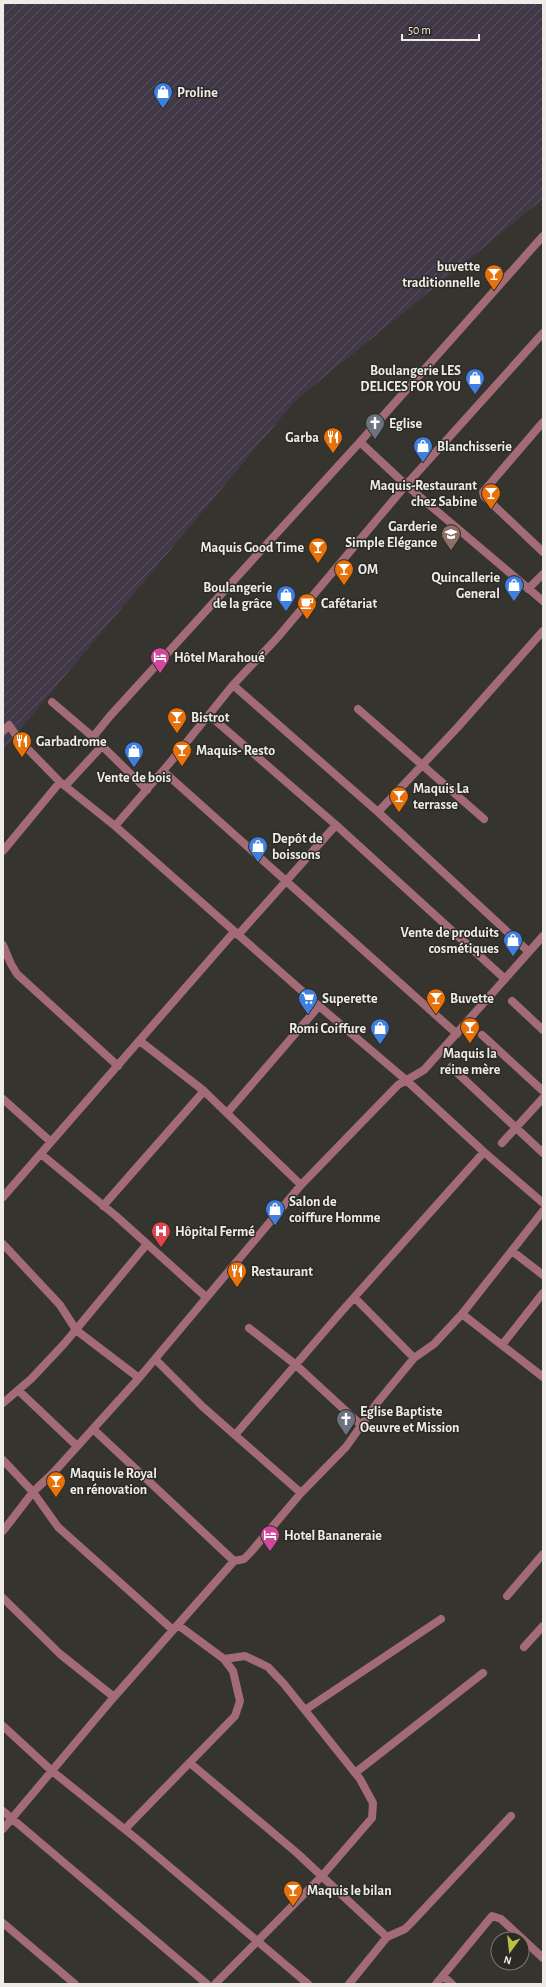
<svg xmlns="http://www.w3.org/2000/svg" width="546" height="1987" font-family="'Alegreya Sans',sans-serif">
	<defs>
		<pattern id="industrial-furrows" width="10" height="10" patternUnits="userSpaceOnUse"><rect width="10" height="10" fill="#413848"/><path d="M-1 1l2-2M0 10L10 0M9 11l2-2" fill="none" stroke="#5d5562"/></pattern>
	</defs>
	<rect width="100%" height="100%" fill="#36342e"/>
	<path fill="url(#industrial-furrows)" d="M3 3H543V199L295 401 3 750Z"/>
	<g fill="none" stroke-linecap="round" stroke-linejoin="round">
		<path stroke="#a36b76" stroke-width="8" d="M543 422 483 492 484 496 543 552
			M360 442 406 485 543 601
			M528 589 543 574
			M233 685 378 812 528 951
			M52 702 93 737 147 790
			M358 709 484 819
			M209 715 336 825 505 979
			M3 731 9 725 20 741 60 782 115 826 319 1006 406 1080 484 1152 543 1203
			M93 737 110 716 360 442 543 236
			M163 771 457 1034
			M65 786 102 746
			M378 812 457 728 543 631
			M115 826 168 765 233 685 278 637 406 485 543 333
			M3 851 60 782
			M238 935 336 825
			M3 945 11 964 17 974 118 1066
			M512 1001 543 1030
			M482 1035 543 1091
			M140 1041 204 1091 301 1185
			M451 1067 543 1153
			M3 1099 51 1142
			M227 1113 319 1006
			M502 1143 543 1098
			M41 1154 116 1216 206 1297
			M3 1197 234 932
			M103 1206 204 1091
			M3 1244 60 1305 76 1330 139 1378
			M512 1251 543 1275
			M355 1298 414 1358 434 1344 462 1314 543 1211
			M462 1314 543 1377
			M249 1328 296 1365 361 1425
			M502 1345 543 1293
			M155 1359 203 1407 301 1493
			M18 1390 77 1446
			M3 1403 31 1379 64 1344 147 1244
			M93 1429 234 1561
			M235 1435 342 1311 484 1152
			M3 1460 33 1492 58 1527 173 1630
			M3 1531 33 1492 54 1472 139 1378 301 1185 398 1085 424 1070 543 936
			M507 1596 543 1554
			M3 1598 60 1654 114 1697
			M524 1647 543 1626
			M305 1710 441 1619
			M3 1726 52 1771 138 1840 308 1984
			M190 1763 297 1853 387 1937
			M355 1773 483 1673
			M3 1811 207 1984
			M3 1829 114 1697 234 1561 244 1559 250 1553 301 1493 346 1447 377 1403 414 1358
			M125 1829 235 1716 240 1701 233 1671 224 1659 178 1625
			M3 1923 75 1984
			M443 1976 452 1984
			M215 1984 322 1876 372 1818 373 1803 360 1779 284 1684 268 1667 245 1656 224 1659
			M349 1984 387 1937 405 1929 411 1923 511 1816
			M436 1984 492 1916 501 1919 543 1958"/>
	</g>
	<defs>
		<g id="shop-pin" transform="scale(1)"><path d="M0 17L-7.5 6A9.5 9.5 0 1 1 7.5 6Z" fill="#3f7fe0" stroke="#2c2a24"/><path d="M-5-2.5h2.3a2.7 3.5 0 0 1 5.4 0H5L5.5 6h-11ZM-1.5-2.5h3a1.5 2.3 0 0 0-3 0Z" fill="#fff"/></g>
		<g id="bar-pin" transform="scale(1)"><path d="M0 17L-7.5 6A9.5 9.5 0 1 1 7.5 6Z" fill="#e8710a" stroke="#2c2a24"/><path d="M-6-5H6L.8 .8V4.5H3.5V6h-7V4.5H-.8V.8Z" fill="#fff"/></g>
		<g id="church-pin" transform="scale(1)"><path d="M0 17L-7.5 6A9.5 9.5 0 1 1 7.5 6Z" fill="#6b7280" stroke="#2c2a24"/><path d="M-1.2-6h2.4v3.5h3.3v2.4h-3.3V6h-2.4V-.1h-3.3v-2.4h3.3Z" fill="#fff"/></g>
		<g id="restaurant-pin" transform="scale(1)"><path d="M0 17L-7.5 6A9.5 9.5 0 1 1 7.5 6Z" fill="#e8710a" stroke="#2c2a24"/><path d="M-5-6h1v4h1v-4h1v4h1v-4h1v5L-1.5 .5V6h-2V.5L-5-1ZM5-6V6H3V1.5H1.5Q1.5-4 5-6Z" fill="#fff"/></g>
		<g id="school-pin" transform="scale(1)"><path d="M0 17L-7.5 6A9.5 9.5 0 1 1 7.5 6Z" fill="#8d6e63" stroke="#2c2a24"/><path d="M0-5L7-2L0 1L-7-2ZM-4 1L0 2.5L4 1V4Q0 6-4 4Z" fill="#fff"/></g>
		<g id="cafe-pin" transform="scale(1)"><path d="M0 17L-7.5 6A9.5 9.5 0 1 1 7.5 6Z" fill="#e8710a" stroke="#2c2a24"/><path d="M-5.5-4.5H6V0H3Q3 3.5 0 3.5H-2.5Q-5.5 3.5-5.5 0ZM3-3.2v2h1.7v-2ZM-6 4.5H4V6H-6Z" fill="#fff"/></g>
		<g id="hotel-pin" transform="scale(1)"><path d="M0 17L-7.5 6A9.5 9.5 0 1 1 7.5 6Z" fill="#d1479c" stroke="#2c2a24"/><path d="M-6-4.5h1.5V1H6V5H4.5V3h-9V5H-6ZM-4 0a1.8 1.8 0 1 1 3.6 0ZM.5 0V-2.5h3Q6-2.5 6 0Z" fill="#fff"/></g>
		<g id="supermarket-pin" transform="scale(1)"><path d="M0 17L-7.5 6A9.5 9.5 0 1 1 7.5 6Z" fill="#3f7fe0" stroke="#2c2a24"/><path d="M-6-5.5h2.5l.6 2H6L4.5 2H-2.5L-4.4-4H-6ZM-1.5 3.2a1.3 1.3 0 1 0 .1 0ZM3 3.2a1.3 1.3 0 1 0 .1 0Z" fill="#fff"/></g>
		<g id="hospital-pin" transform="scale(1)"><path d="M0 17L-7.5 6A9.5 9.5 0 1 1 7.5 6Z" fill="#e0444e" stroke="#2c2a24"/><path d="M-5-5h3v3.5h4V-5h3V5h-3V1.5h-4V5h-3Z" fill="#fff"/></g>
	</defs>
	<g fill-rule="evenodd">
		<use href="#shop-pin" x="163" y="92"/>
		<use href="#bar-pin" x="494" y="274"/>
		<use href="#shop-pin" x="475" y="378"/>
		<use href="#church-pin" x="375" y="423"/>
		<use href="#restaurant-pin" x="333" y="437"/>
		<use href="#shop-pin" x="423" y="446"/>
		<use href="#bar-pin" x="491" y="493"/>
		<use href="#school-pin" x="451" y="534"/>
		<use href="#bar-pin" x="318" y="547"/>
		<use href="#bar-pin" x="344" y="569"/>
		<use href="#shop-pin" x="514" y="585"/>
		<use href="#shop-pin" x="286" y="595"/>
		<use href="#cafe-pin" x="307" y="603"/>
		<use href="#hotel-pin" x="160" y="657"/>
		<use href="#bar-pin" x="177" y="717"/>
		<use href="#restaurant-pin" x="22" y="741"/>
		<use href="#bar-pin" x="182" y="750"/>
		<use href="#shop-pin" x="134" y="751"/>
		<use href="#bar-pin" x="399" y="796"/>
		<use href="#shop-pin" x="258" y="846"/>
		<use href="#shop-pin" x="513" y="940"/>
		<use href="#supermarket-pin" x="308" y="998"/>
		<use href="#bar-pin" x="436" y="998"/>
		<use href="#bar-pin" x="470" y="1027"/>
		<use href="#shop-pin" x="380" y="1028"/>
		<use href="#shop-pin" x="275" y="1209"/>
		<use href="#hospital-pin" x="161" y="1231"/>
		<use href="#restaurant-pin" x="237" y="1271"/>
		<use href="#church-pin" x="346" y="1419"/>
		<use href="#bar-pin" x="56" y="1481"/>
		<use href="#hotel-pin" x="270" y="1535"/>
		<use href="#bar-pin" x="293" y="1890"/>
	</g>
	<g text-anchor="middle" stroke-width="3" stroke-linejoin="round" paint-order="stroke">
		<g font-size="14" font-weight="bold" fill="#edece8" stroke="#2c2a24" text-anchor="start">
			<text x="177" y="97">Proline</text>
			<text x="480" y="271" text-anchor="end">buvette<tspan x="480" dy="16">traditionnelle</tspan></text>
			<text x="461" y="375" text-anchor="end">Boulangerie LES<tspan x="461" dy="16">DELICES FOR YOU</tspan></text>
			<text x="389" y="428">Eglise</text>
			<text x="319" y="442" text-anchor="end">Garba</text>
			<text x="437" y="451">Blanchisserie</text>
			<text x="477" y="490" text-anchor="end">Maquis-Restaurant<tspan x="477" dy="16">chez Sabine</tspan></text>
			<text x="437" y="531" text-anchor="end">Garderie<tspan x="437" dy="16">Simple Elégance</tspan></text>
			<text x="304" y="552" text-anchor="end">Maquis Good Time</text>
			<text x="358" y="574">OM</text>
			<text x="500" y="582" text-anchor="end">Quincallerie<tspan x="500" dy="16">General</tspan></text>
			<text x="272" y="592" text-anchor="end">Boulangerie<tspan x="272" dy="16">de la grâce</tspan></text>
			<text x="321" y="608">Cafétariat</text>
			<text x="174" y="662">Hôtel Marahoué</text>
			<text x="191" y="722">Bistrot</text>
			<text x="36" y="746">Garbadrome</text>
			<text x="196" y="755">Maquis- Resto</text>
			<text x="134" y="782" text-anchor="middle">Vente de bois</text>
			<text x="413" y="793">Maquis La<tspan x="413" dy="16">terrasse</tspan></text>
			<text x="272" y="843">Depôt de<tspan x="272" dy="16">boissons</tspan></text>
			<text x="499" y="937" text-anchor="end">Vente de produits<tspan x="499" dy="16">cosmétiques</tspan></text>
			<text x="322" y="1003">Superette</text>
			<text x="450" y="1003">Buvette</text>
			<text x="366" y="1033" text-anchor="end">Romi Coiffure</text>
			<text x="470" y="1058" text-anchor="middle">Maquis la<tspan x="470" dy="16">reine mère</tspan></text>
			<text x="289" y="1206">Salon de<tspan x="289" dy="16">coiffure Homme</tspan></text>
			<text x="175" y="1236">Hôpital Fermé</text>
			<text x="251" y="1276">Restaurant</text>
			<text x="360" y="1416">Eglise Baptiste<tspan x="360" dy="16">Oeuvre et Mission</tspan></text>
			<text x="70" y="1478">Maquis le Royal<tspan x="70" dy="16">en rénovation</tspan></text>
			<text x="284" y="1540">Hotel Bananeraie</text>
			<text x="307" y="1895">Maquis le bilan</text>
		</g>
	</g>
	<rect width="546" height="1987" fill="none" stroke="#edece8" stroke-width="8"/>
	<g transform="translate(510 1951) rotate(195)"><circle r="19" fill="#2c2a24" stroke="#797872"/>
	<path d="M0-3L7 15L0 10L-7 15Z" fill="#b7c148"/>
	<text y="-6" font-size="11" font-weight="bold" text-anchor="middle" fill="#edece8">N</text>
	</g>
	<path d="M402 34v6h77v-6" fill="none" stroke="#edece8" stroke-width="2"/>
	<text x="408" y="34" font-size="12" fill="#edece8" stroke="#2c2a24" stroke-width="3" paint-order="stroke">50 m</text>
</svg>
